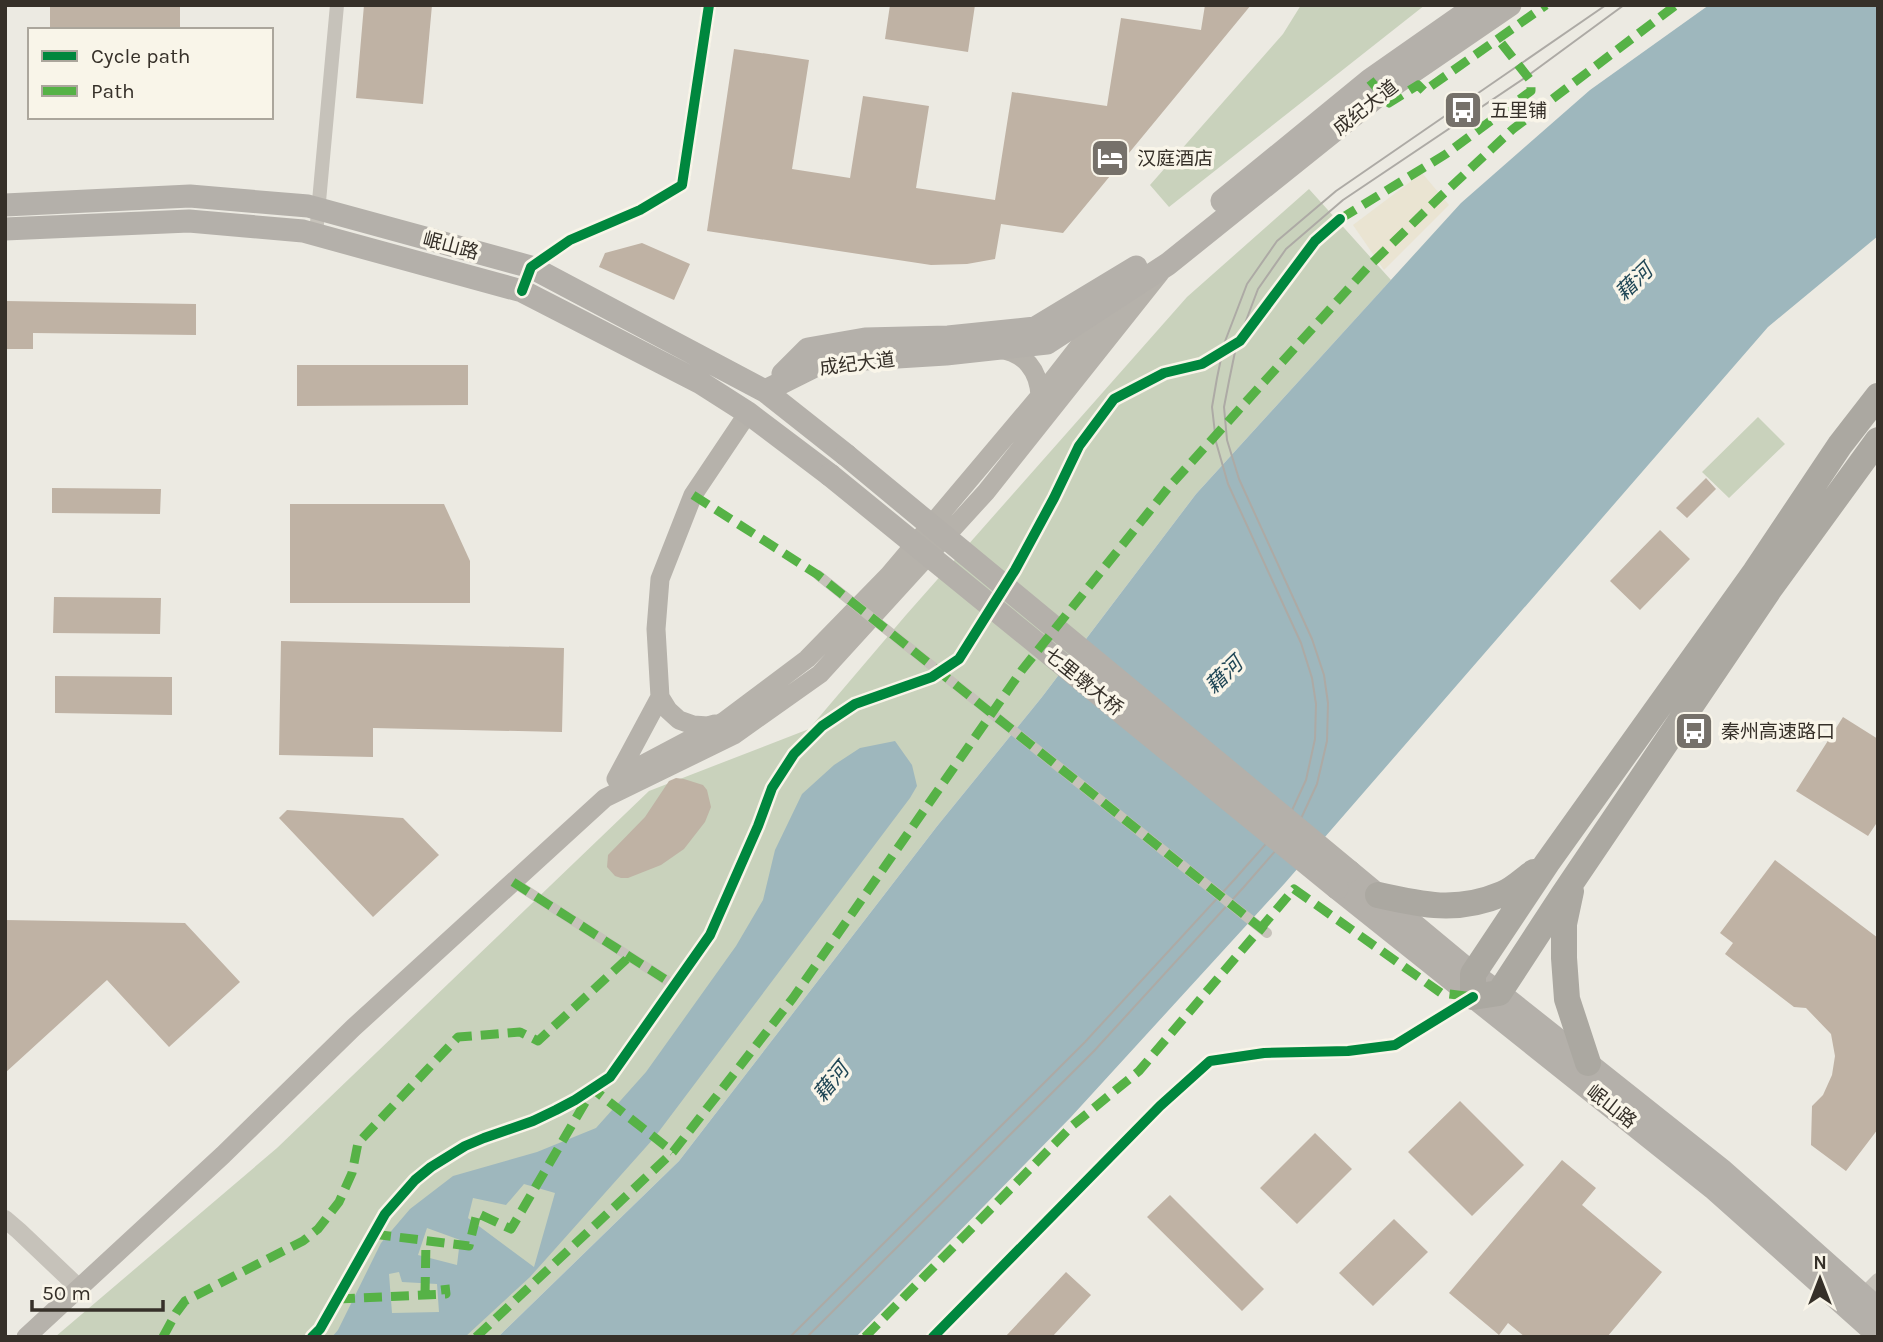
<svg xmlns="http://www.w3.org/2000/svg" width="1883" height="1342" font-family="Karla,'Noto Sans SC',sans-serif">
	<rect width="100%" height="100%" fill="#eceae2"/>
	<path fill="#c9d2bc" d="M1301 5H1425L1169 207 1150 185 1283 34Z
		M1309 189 1391 280 1196 494 1042 697 938 825 679 1161 498 1337H55L277 1148 649 791 809 729 906 615 1187 297Z
		M1758 417 1785 444 1729 498 1702 472Z"/>
	<path fill="#eae4d2" d="M1422 173 1449 205 1384 270 1353 225Z"/>
	<path fill="#9eb7bd" fill-rule="evenodd" d="M1709 5H1878V236L1768 327 1285 883 1071 1117 856 1337H498L679 1161 938 825 1042 697 1196 494 1461 203 1590 90Z
		M895 741 912 765 917 786 910 798 654 1138 530 1277 465 1337H332L338 1330 381 1243 410 1209 453 1176 537 1152 596 1128 646 1072 736 946 763 900 775 850 802 794 834 765 860 748ZM524 1184 555 1193 534 1267 468 1218 473 1198 506 1205ZM427 1228 460 1240 457 1265 418 1255ZM399 1272 402 1282 437 1284 439 1312 392 1313 389 1274Z"/>
	<path fill="#bfb2a4" d="M50 5H180V30H50Z
		M364 5H432L423 104 356 98Z
		M890 5H975L968 52 885 39Z
		M1205 5H1251L1063 233 1001 224 995 259 967 264 931 265 707 231 734 49 809 60 792 169 850 178 863 96 929 106 916 188 995 200 1012 92 1107 106 1121 18 1201 30Z
		M642 243 690 264 674 300 599 267 605 253Z
		M5 301 196 304V335L33 333V349H5Z
		M297 365H468V405L297 406Z
		M1706 478 1716 489 1687 518 1676 508Z
		M52 488 161 489 160 514 52 513Z
		M290 504H444L470 561V603H290Z
		M1660 530 1690 559 1640 610 1610 581Z
		M54 597 161 598 160 634 53 633Z
		M281 641 564 648 562 732 373 728V757L279 755Z
		M55 676 172 677V715L55 713Z
		M1843 717 1878 739V821L1868 836 1796 791Z
		M676 778 684 779 703 785 707 790 711 807 705 822 684 849 661 865 628 878H621L615 876 607 867 608 855 645 817 669 781Z
		M287 810 403 818 439 855 373 917 279 818Z
		M1775 860 1878 938V1129L1846 1171 1811 1145 1812 1106 1823 1095 1832 1075 1835 1056 1831 1034 1806 1008 1794 1007 1725 954 1733 943 1720 933Z
		M5 920 185 923 240 982 169 1047 107 980 5 1073Z
		M1460 1101 1524 1165 1472 1216 1408 1152Z
		M1315 1133 1352 1169 1297 1224 1260 1188Z
		M1562 1160 1596 1188 1582 1205 1662 1272 1607 1337H1525L1508 1323 1499 1335 1449 1293Z
		M1170 1195 1264 1289 1242 1311 1147 1217Z
		M1394 1219 1428 1252 1373 1306 1339 1273Z
		M1066 1272 1091 1295 1052 1337H1005Z"/>
	<g fill="none" stroke-linecap="round" stroke-linejoin="round">
		<path stroke="#c6c2ba" stroke-width="10" d="M513 882 674 985"/>
		<path stroke="#c6c2ba" stroke-width="14" d="M316 234 337 5
			M522 291 531 267 570 240 640 210 682 185 709 5
			M1862 1296 1878 1280
			M933 1337 1160 1106 1210 1061 1264 1053 1348 1051 1395 1045 1473 997"/>
		<path stroke="#c6c2ba" stroke-width="18" d="M5 1219 19 1231 79 1288"/>
		<path stroke="#b6b2ab" stroke-width="19" d="M998 349C1025 352 1039 371 1040 396
			M715 724 708 726 693 725 679 720 668 710 660 697 656 629 660 579 693 495 748 413
			M617 778 723 722 807 659 889 575 1040 396 1111 305
			M616 779 660 697
			M26 1337 223 1155 353 1028 605 798 734 735 820 674 986 492 1160 273"/>
		<path stroke="#b4b0aa" stroke-width="23" d="M1222 201 1370 80 1477 5
			M5 205 190 196 308 206 531 267 765 391 846 455
			M5 229 189 221 303 231 522 291 701 383 748 413 830 475
			M783 374 808 349 865 339 948 337 1035 328 1136 267
			M765 391 815 366 865 359 946 354 1047 343 1168 264 1380 94 1510 5
			M1349 871 1473 974 1499 993 1723 1171 1878 1309
			M1337 888 1713 1188 1878 1335"/>
		<path stroke="#aba8a1" stroke-width="26" d="M1878 396 1840 445 1755 572 1547 863 1473 974V997L1499 993 1563 895 1771 587 1878 440
			M1571 891 1564 924V958L1567 999 1588 1063
			M1378 895C1422 905 1457 913 1502 894 1513 890 1524 879 1534 872"/>
		<path stroke="#adaaa5" stroke-width="2" d="M790 1337 1085 1042 1234 880 1288 819 1306 780 1315 739 1316 704 1312 678 1301 643 1228 484 1216 442 1212 407 1217 378 1224 344 1247 284 1277 241 1336 191 1606 5
			M807 1337 1094 1051 1243 888 1298 825 1317 784 1327 741 1328 703 1324 675 1312 639 1239 479 1227 440 1224 407 1229 381 1236 347 1258 289 1286 249 1343 200 1526 77 1624 5"/>
		<path stroke="#c6c2ba" stroke-width="10" d="M818 575 1267 933"/>
		<path stroke="#b4b0aa" stroke-width="23" d="M846 455 1349 871
			M830 475 1337 888"/>
		<path stroke="#56b246" stroke-width="9" stroke-dasharray="18 9" stroke-linecap="butt" d="M1370 80 1389 103 1418 85 1424 91 1546 5
			M1340 219 1446 154 1531 91V81L1498 39
			M693 495 818 575 1267 933
			M513 882 674 985
			M373 1234 469 1246 477 1213 511 1229 593 1089 673 1152
			M425 1295 426 1241
			M337 1299 446 1294 445 1285
			M163 1337 176 1313 185 1301 303 1241 318 1229 339 1202 352 1173 358 1143 458 1037 520 1032 538 1041 630 956
			M476 1337 673 1152 793 998 1022 670 1168 488 1369 266 1441 196 1513 129 1676 5
			M865 1337 1072 1126 1139 1071 1294 889 1441 993 1473 997"/>
		<g stroke="#f9f5e9" stroke-width="15">
			<path id="cycleway" d="M522 291 531 267 570 240 640 210 682 185 709 5
				M312 1337 320 1329 385 1214 415 1180 431 1167 465 1146 484 1138 533 1121 556 1110 575 1100 610 1077 710 935 758 826 772 788 794 754 822 726 855 704 932 677 959 659 1015 570 1054 498 1079 446 1114 399 1164 373 1202 364 1240 341 1315 241 1340 219
				M933 1337 1160 1106 1210 1061 1264 1053 1348 1051 1395 1045 1473 997"/>
		</g>
		<use href="#cycleway" stroke="#00873e" stroke-width="10"/>
	</g>
	<defs>
		<g id="bus-square" transform="scale(2.0125)"><rect x="-9" y="-9" width="18" height="18" rx="4" fill="#76716a" stroke="#f9f5e9"/><path d="M-5-6H5V4H4V6H2V4H-2V6H-4V4H-5ZM-3.5-4V0h7V-4ZM-3.5 1.2v1.5H-2V1.2ZM2 1.2v1.5H3.5V1.2Z" fill="#fff"/></g>
		<g id="hotel-square" transform="scale(2.0125)"><rect x="-9" y="-9" width="18" height="18" rx="4" fill="#76716a" stroke="#f9f5e9"/><path d="M-6-4.5h1.5V1H6V5H4.5V3h-9V5H-6ZM-4 0a1.8 1.8 0 1 1 3.6 0ZM.5 0V-2.5h3Q6-2.5 6 0Z" fill="#fff"/></g>
	</defs>
	<g fill-rule="evenodd">
		<use href="#bus-square" x="1463" y="110"/>
		<use href="#hotel-square" x="1110" y="158"/>
		<use href="#bus-square" x="1694" y="731"/>
	</g>
	<g text-anchor="middle" stroke-width="7" stroke-linejoin="round" paint-order="stroke">
		<g font-size="19" fill="#363029" stroke="#f9f5e9">
			<text transform="translate(1365 107) rotate(-38)" y="7">成纪大道</text>
			<text transform="translate(451 245) rotate(15)" y="7">岷山路</text>
			<text transform="translate(857 363) rotate(-7)" y="7">成纪大道</text>
			<text transform="translate(1084 681) rotate(39)" y="7">七里墩大桥</text>
			<text transform="translate(1612 1106) rotate(38)" y="7">岷山路</text>
		</g>
		<g font-size="19" fill="#363029" stroke="#f9f5e9" text-anchor="start">
			<text x="1490" y="117">五里铺</text>
			<text x="1137" y="165">汉庭酒店</text>
			<text x="1721" y="738">秦州高速路口</text>
		</g>
		<g font-size="21" font-style="italic" fill="#204756" stroke="#f9f5e9">
			<text transform="translate(1634 282) rotate(-44)" y="7">藉河</text>
			<text transform="translate(1224 675) rotate(-44)" y="7">藉河</text>
			<text transform="translate(831 1082) rotate(-51)" y="7">藉河</text>
		</g>
	</g>
	<rect width="1883" height="1342" fill="none" stroke="#363029" stroke-width="14"/>
	<rect x="28" y="28" width="245" height="91" fill="#f9f5e9" stroke="#aba69c" stroke-width="2"/>
	<rect x="42" y="51" width="35" height="10" fill="#00873e" stroke="#aba69c" stroke-width="2"/>
	<text x="91" y="63" font-size="21" fill="#363029">Cycle path</text>
	<rect x="42" y="86" width="35" height="10" fill="#56b246" stroke="#aba69c" stroke-width="2"/>
	<text x="91" y="98" font-size="21" fill="#363029">Path</text>
	<g transform="translate(1820 1279)" stroke="#f9f5e9" stroke-width="5" paint-order="stroke">
	<path d="M0-5L12 26L0 18L-12 26Z" fill="#363029"/>
	<text y="-10" font-size="19" font-weight="bold" text-anchor="middle" fill="#363029">N</text>
	</g>
	<path d="M32 1300v10h131v-10" fill="none" stroke="#363029" stroke-width="3.5"/>
	<text x="42" y="1300" font-size="21" fill="#363029" stroke="#f9f5e9" stroke-width="5" paint-order="stroke">50 m</text>
</svg>
